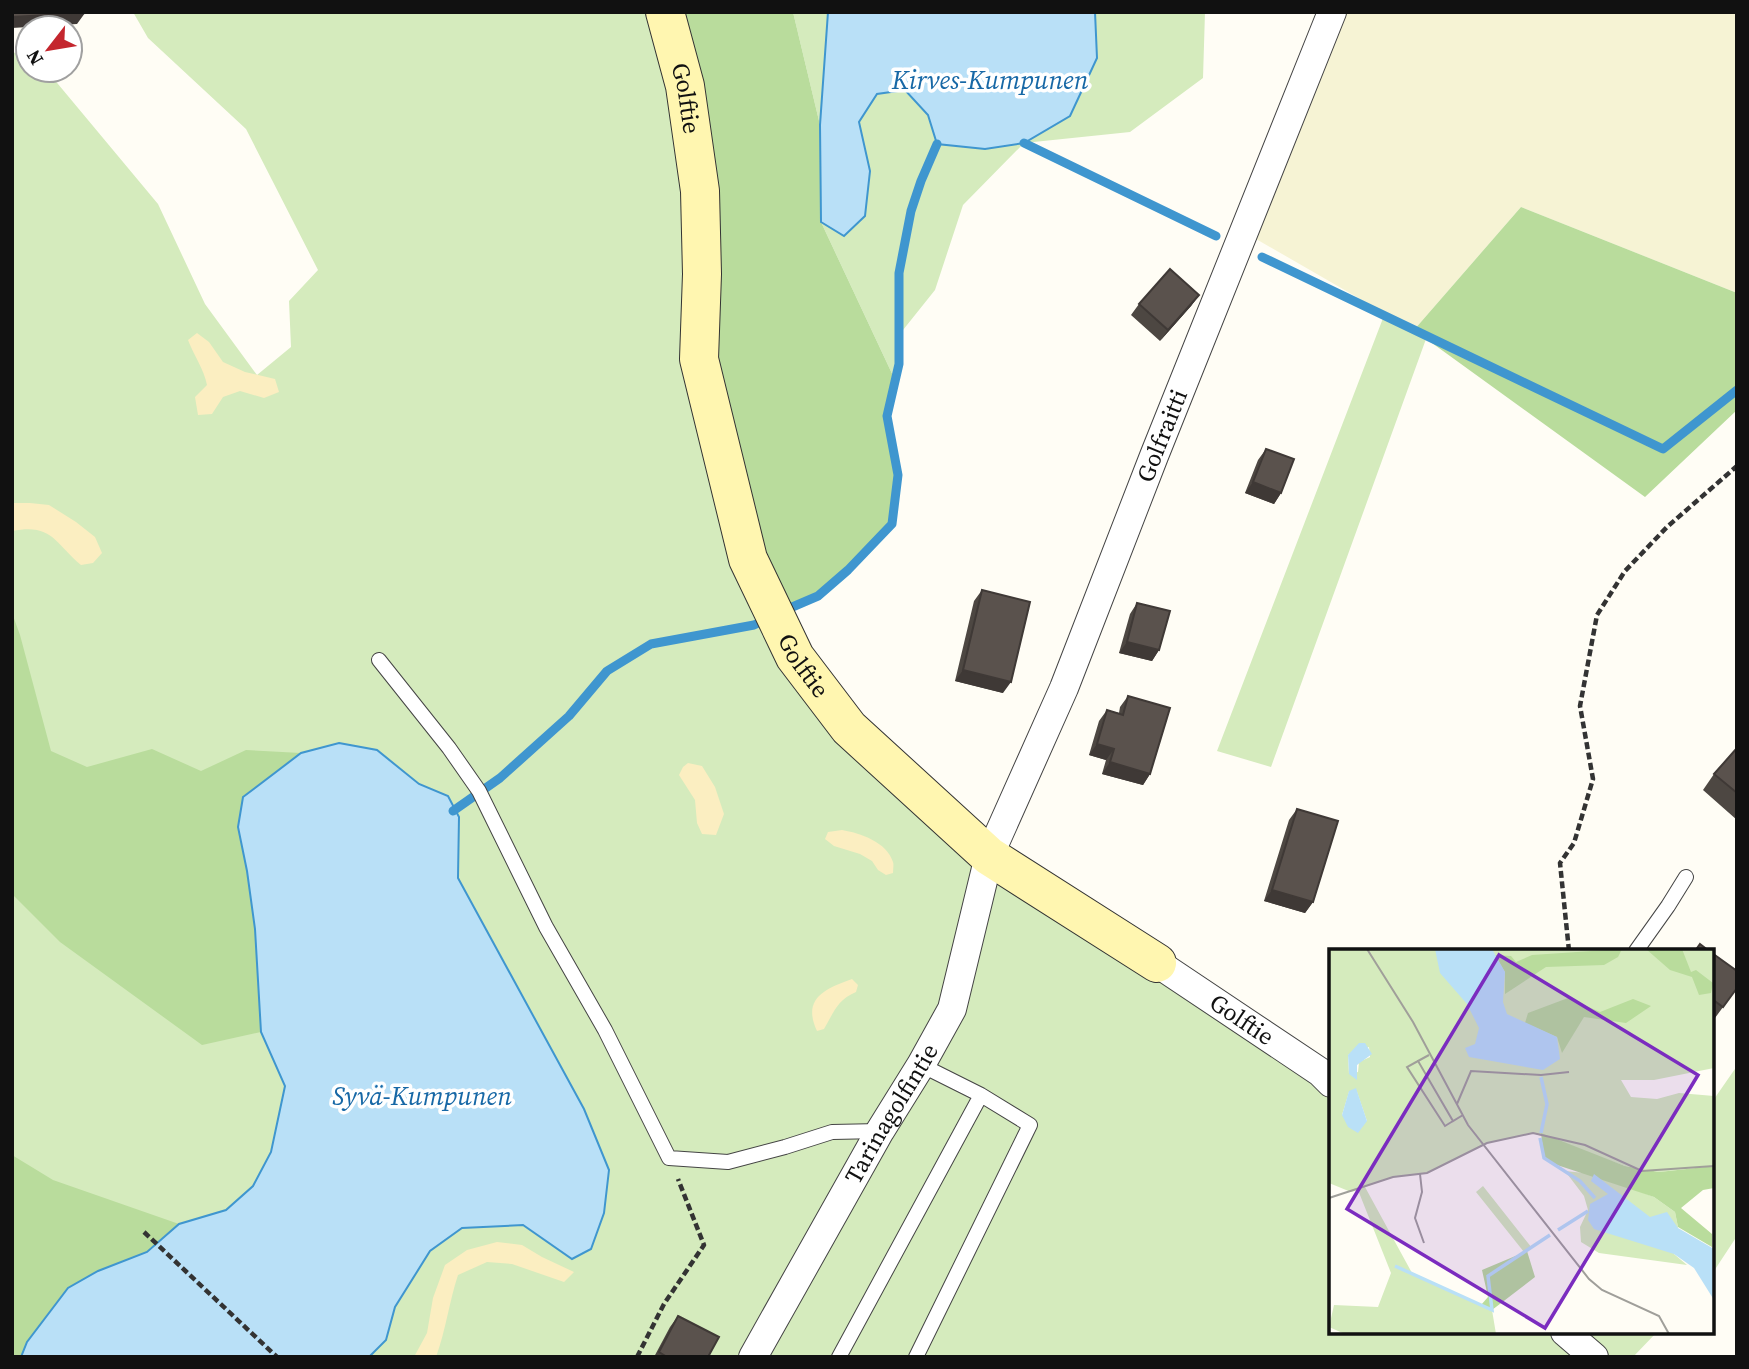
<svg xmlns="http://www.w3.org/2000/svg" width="1749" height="1369" font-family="'Source Serif 4',serif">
	<rect width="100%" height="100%" fill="#fffdf5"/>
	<path fill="#f6f3d4" d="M1332 12H1737V293L1521 207 1414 330 1244 232Z"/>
	<path fill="#d5ebbd" d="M133 12H665L748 559 849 728 1331 1083V1332H1565L1579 1344 1588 1332H1657L1633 1357H12V51L28 62V70H40L53 78 158 204 205 304 257 375 291 347 289 301 318 270 246 129 148 38Z
		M793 12H1205L1203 78 1130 132 1024 143 963 205 935 290 899 335 895 380 821 222 820 125Z
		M1385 313 1426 339 1271 767 1217 751Z
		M1737 1066V1236L1712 1274V1102Z"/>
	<path fill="#b9dc9c" d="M665 12H793L820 125 821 222 895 380 887 416 898 475 892 524 848 570 818 596 774 615 748 559Z
		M1521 207 1737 293V410L1645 497 1414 330Z
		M12 613 20 635 51 751 87 767 152 749 201 771 246 750 301 753 243 797 238 827 247 871 255 929 261 1032 202 1045 60 942 12 894Z
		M12 1155 53 1180 179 1224 147 1252 98 1271 68 1288 27 1342 21 1357H12Z"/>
	<path fill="#fbeec1" d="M197 333 209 342 223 362 245 372 275 379 279 392 264 398 240 391 223 397 212 414 198 415 195 397 207 385C204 369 194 356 188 340Z
		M12 503H30L49 505 76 522 95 537 102 553 93 563 81 565C54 542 52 523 12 531Z
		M688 763 702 766 715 787 724 814 716 835 702 834 697 823 695 800 679 775 683 767Z
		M842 830C860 833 887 842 893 862 894 865 893 869 893 873L886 875 878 870 872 861 860 854 834 846 825 839 828 832Z
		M852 979 858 985 856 992C837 1000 834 1012 824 1029L817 1031C802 999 824 989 852 979Z
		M497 1242 522 1245 542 1257 574 1272 564 1282 512 1264 487 1262 458 1275C449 1302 446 1330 436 1357H414L427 1333 433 1298 445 1265 467 1250Z"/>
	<path fill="#b9e0f7" stroke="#3f96cf" stroke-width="2" d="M828 12H1095L1097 58 1070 116 1024 143 985 149 937 144 928 115 905 90 877 94 859 122 870 171 865 216 844 236 821 222 820 125Z
		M339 743 377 750 419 784 448 796 459 817 458 878 584 1109 609 1170 604 1213 591 1249 572 1259 523 1225 462 1228 430 1251 395 1307 386 1340 369 1357H21L27 1342 68 1288 98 1271 147 1252 179 1224 226 1210 253 1186 271 1152 285 1086 261 1032 255 929 247 871 238 827 243 797 301 753Z"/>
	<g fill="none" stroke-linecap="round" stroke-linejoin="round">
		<path stroke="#3f96cf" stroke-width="9" d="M1024 143 1216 236
			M1262 257 1663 449 1737 390
			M783 611 818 596 848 570 892 524 898 475 887 416 899 364V273L911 211 921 181 937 144
			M453 811 500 778 569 716 607 671 651 644 754 625 767 619"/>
		<g stroke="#444" stroke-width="16">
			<path id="lane" d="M379 660 449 748 479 791 546 927 605 1030 669 1158 728 1162 785 1147 832 1132 880 1131
				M1636 951 1668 906 1686 877
				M839 1357 981 1095 921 1065
				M916 1357 1030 1125 981 1095"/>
		</g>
		<g stroke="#444" stroke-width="30">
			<g id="street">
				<path id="s1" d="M1157 963 1320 1072 1331 1083"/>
				<path d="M1565 1332 1594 1357"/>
				<path id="s2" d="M753 1357 880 1131 921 1065 952 1009 989 856 1064 688 1154 456 1332 12"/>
			</g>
		</g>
		<g stroke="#333" stroke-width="40">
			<g id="secondary">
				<path id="s3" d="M665 12 685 86 700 191 702 274 699 359 748 559 795 657 849 728 989 856 1157 963"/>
			</g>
		</g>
		<path stroke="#333" stroke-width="4.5" stroke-dasharray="7 3.5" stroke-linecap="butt" d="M1569 951 1560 863 1574 843 1593 779 1580 706 1597 615 1625 571 1667 527 1737 466
			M144 1232 277 1357
			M637 1357 664 1304 704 1245 678 1179"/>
		<use href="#lane" stroke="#fff" stroke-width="14"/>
		<use href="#street" stroke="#fff" stroke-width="28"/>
		<use href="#secondary" stroke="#fff6b0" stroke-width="38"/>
	</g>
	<path fill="#4d4742" d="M1199 295 1191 306 1160 341 1131 315 1139 304Z
		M1266 449 1281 493 1274 504 1245 493 1258 460Z
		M982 590 1003 693 955 681 974 601Z
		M1137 603 1159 650 1152 661 1119 653 1130 614Z
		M1128 696 1150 774 1143 785 1102 774 1106 760 1089 755 1099 721 1107 710 1119 713 1120 707Z
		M1737 748V820L1703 790 1714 774Z
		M1297 809 1313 902 1305 913 1264 901 1289 820Z
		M1712 953 1737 988 1715 1018 1712 1016Z
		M678 1316 708 1357H654L670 1327Z"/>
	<path fill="#3f3936" d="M85 13 77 24 12 28V17Z
		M1199 295 1191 306 1160 341 1168 330Z
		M1253 482 1281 493 1274 504 1245 493Z
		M1127 642 1159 650 1152 661 1119 653Z
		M963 670 1011 682 1003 693 955 681Z
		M1097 744 1114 749 1106 760 1089 755Z
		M1110 762 1150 774 1143 785 1102 774Z
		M1272 890 1313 902 1305 913 1264 901Z"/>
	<path fill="#5a524d" stroke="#3f3936" stroke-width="2" d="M12 12H85V13L12 17Z
		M1170 269 1199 295 1168 330 1139 304Z
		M1266 449 1294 459 1281 493 1253 482Z
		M982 590 1030 602 1011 682 963 670Z
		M1137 603 1170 611 1159 650 1127 642Z
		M1128 696 1170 708 1150 774 1110 762 1114 749 1097 744 1107 710 1123 715Z
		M1737 748V793L1714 774Z
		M1297 809 1338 821 1313 902 1272 890Z
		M1700 944 1709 951H1695Z
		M1712 953 1737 971V988L1723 1007 1712 999Z
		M678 1316 719 1337 708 1357H667L659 1352Z"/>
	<g text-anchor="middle" stroke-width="7" stroke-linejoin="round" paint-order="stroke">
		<g font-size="24" fill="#111" stroke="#fff">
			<text dy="8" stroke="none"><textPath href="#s3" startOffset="89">Golftie</textPath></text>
			<text dy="8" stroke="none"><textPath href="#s2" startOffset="1013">Golfraitti</textPath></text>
			<text dy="8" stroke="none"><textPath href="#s3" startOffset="677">Golftie</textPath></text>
			<text dy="8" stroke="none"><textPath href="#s1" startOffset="102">Golftie</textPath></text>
			<text dy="8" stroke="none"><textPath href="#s2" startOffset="280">Tarinagolfintie</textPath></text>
		</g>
		<g font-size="26" font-style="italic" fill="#1768a6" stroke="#fff">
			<text x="990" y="89">Kirves-Kumpunen</text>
			<text x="422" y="1105">Syvä-Kumpunen</text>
		</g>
	</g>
	<g transform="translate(1329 949)">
		<rect width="385" height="385" fill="#fffdf5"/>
		<path d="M0 0H385V119L325 131H292L302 148 328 150 350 144 385 147V217L330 223 296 217 204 184 158 194 98 224 64 228 36 238 83 324 163 361 167 385H16L0 378 5 356 49 358 62 324 29 241 22 243 0 234ZM40 98 41 108 30 113 29 123 20 125 19 106ZM20 143H28L38 172 13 166ZM236 222 265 225 325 248 346 263 349 278 345 305 358 316 270 304 252 293 251 278 259 261 255 247ZM154 237 203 299 195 303 147 243Z" fill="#d5ebbd" fill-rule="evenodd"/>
		<path d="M293 0 289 8 275 16 217 18 176 45V23L166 6 182 7 187 13 203 6ZM317 0H353L362 23 367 21 384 34 382 44 370 46 363 28 341 21ZM239 49 271 63 304 50 322 57 297 74 255 68 233 104 228 88 196 74 199 64ZM212 184 296 217 330 223 385 217V239L374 241 352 259 383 285V298L349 278 346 263 325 248 222 214 215 209ZM198 302 206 328 163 361 152 356 159 348 153 321Z" fill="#b9dc9c"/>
		<path d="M106 0H163L176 23 174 53 178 65 228 88 231 110 214 121 140 108 136 99 146 95 150 79 138 55 111 24ZM30 94H36L43 105 28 116V131L20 125 19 106ZM27 139 38 172 29 184 19 178 13 166 20 142ZM265 225 321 268 338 263 349 279 385 300V351L365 319 345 305 265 280 259 271 261 255 279 245 262 232Z" fill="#b9e0f7"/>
		<path fill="none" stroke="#b9e0f7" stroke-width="3.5" d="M212 128 218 155 212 184M211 189 215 209 251 232 266 249M229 281 259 262M66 317 163 361 159 327 221 286"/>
		<path fill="none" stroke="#a09f9a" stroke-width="2" d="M38 0 84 73 139 176 260 330 273 341 330 367 340 385M100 106 89 112 124 172 134 166M89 112 78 118 116 177 124 172M128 155 142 122 212 126 240 123M91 225 93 243 86 269 95 294M0 249 64 228 98 224 158 194 204 184 256 196 313 222 385 217"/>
		<path fill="#7b2cbf" fill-opacity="0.15" stroke="#7b2cbf" stroke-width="3.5" d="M170 6 369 126 216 379 18 260Z"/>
		<rect width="385" height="385" fill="none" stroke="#111" stroke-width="3.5"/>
	</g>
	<rect width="1749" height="1369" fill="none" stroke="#111111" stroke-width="28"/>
	<g transform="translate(49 49) rotate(239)"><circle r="33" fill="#ffffff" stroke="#a0a0a0" stroke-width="2"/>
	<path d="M0-5L12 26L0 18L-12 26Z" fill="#c4262e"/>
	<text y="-10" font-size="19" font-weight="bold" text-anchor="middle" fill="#111111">N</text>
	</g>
</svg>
